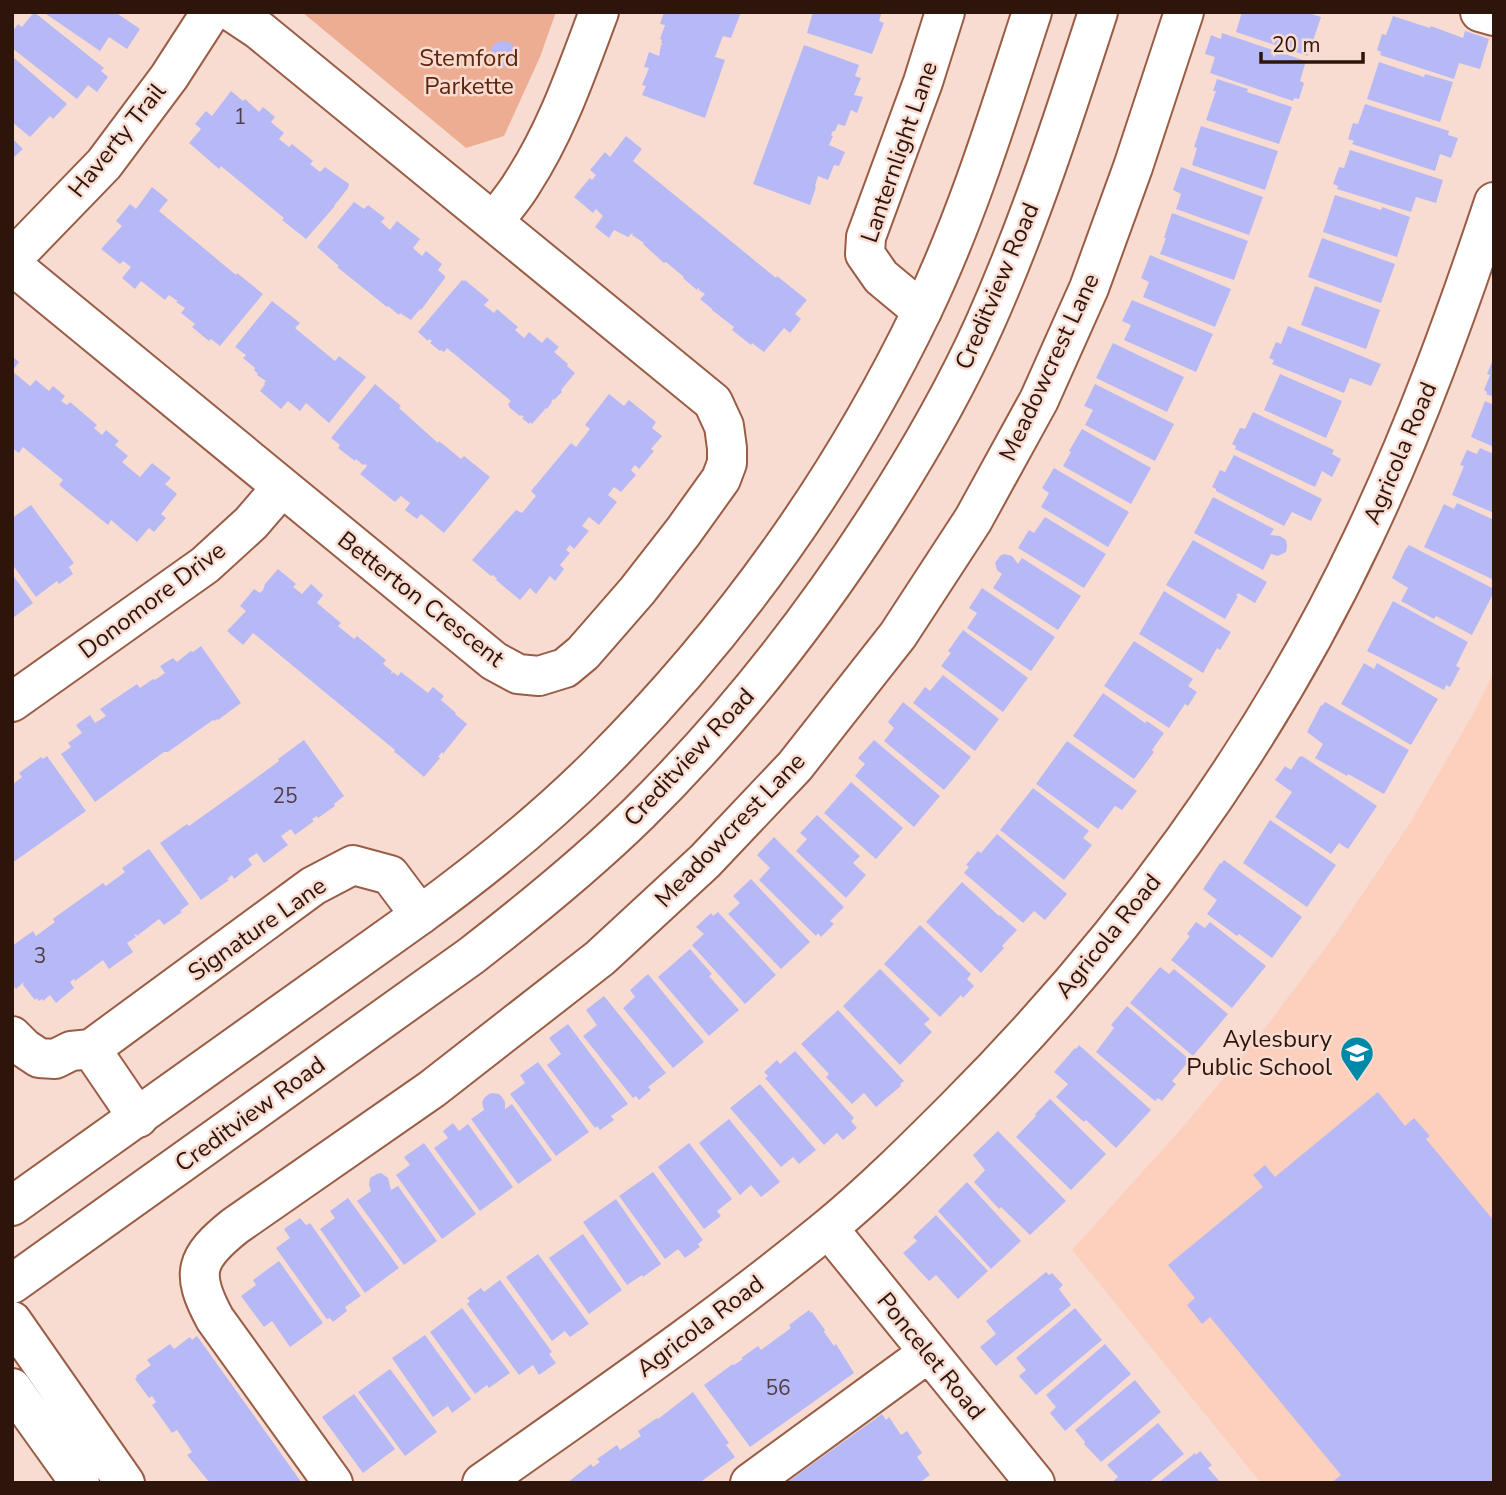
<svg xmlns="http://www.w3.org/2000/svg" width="1506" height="1495" font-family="'Nunito Sans',sans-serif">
	<rect width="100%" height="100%" fill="#f8dcd1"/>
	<path fill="#fdcfbd" d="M1494 672V1483H1261L1072 1250 1181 1129 1259 1036 1335 935 1410 823 1473 714Z"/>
	<path fill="#edad93" d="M302 12H556L540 57 504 136 466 148Z"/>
	<path fill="#b7b9f7" d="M34 12 104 68 101 71 108 77 97 92 88 85 77 99 12 48V32L18 24 22 27Z
		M43 12H115L140 29 127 49 109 37 100 51Z
		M664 12H741L731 38 723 36 715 57 725 60 705 118 642 95 646 86 642 85 649 68 644 67 649 52 659 56 661 45 663 44 661 43 662 40 660 39 665 25 660 24Z
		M813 12H882L879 21 884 23 872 54 807 33Z
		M1242 12H1305L1321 17 1308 56 1236 32Z
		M1393 16 1430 28 1431 26 1463 38 1465 31 1489 39 1480 69 1459 63 1454 79 1380 55 1381 52 1377 50 1382 34 1386 35Z
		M1222 33 1306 61 1300 81 1304 83 1299 99 1294 98 1293 101 1210 73 1215 57 1205 54 1211 35 1221 39Z
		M490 54a13 13 0 1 1 26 0a13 13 0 1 1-26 0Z
		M804 45 859 65 855 76 861 78 854 95 863 97 857 113 851 110 845 126 838 124 835 131H833L831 135 833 136 829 145 845 152 839 166 834 165 828 180 818 176 815 186 816 187 810 205 753 184Z
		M12 56 67 104 53 119 50 116 30 137 12 122Z
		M1379 62 1424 77 1425 74 1453 82 1440 122 1367 99Z
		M1217 79 1248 89 1247 92 1292 107 1279 144 1206 120 1216 91H1213Z
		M231 91 243 101 245 99 259 112 263 107 275 117 271 122 284 133 279 139 289 147 292 144 313 161 310 164 320 172 325 167 349 184 348 188 334 206H335L306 239 282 220 284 218 221 166 219 169 189 143 201 129 195 124 206 111 212 116Z
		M1365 104 1449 131 1448 135 1458 138 1451 158 1440 154 1435 171 1352 144 1354 141 1348 139 1353 123 1358 124Z
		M1201 126 1278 151 1265 190 1192 165 1197 148 1194 147Z
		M626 136 642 149 633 161 776 278 777 276 807 300 795 314 801 319 790 333 784 328 764 352 752 343 751 345 732 330 734 327 712 310V309L700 299 705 294 699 290V287L697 290 683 278 684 277 666 262 664 263 643 244 644 243 632 235 633 234 632 233 628 237 614 230 609 238 595 227 603 216 596 209 593 213 574 197 590 178 592 180 596 175 590 170 605 152 610 157Z
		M12 138 23 149 12 159Z
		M1350 150 1443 180 1436 203 1416 197 1411 212 1337 189 1338 186 1333 184 1339 167 1344 168Z
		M1181 167 1263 197 1249 235 1176 209 1181 194 1173 190Z
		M152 187 168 200 159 211 236 275 237 273 263 294 220 346 211 339 209 341 192 327 195 324 181 313 185 308 176 302 178 300H176L169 295 165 300 141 281 135 289 122 278 131 267 123 261 120 264 101 249 122 226 116 221 130 204 136 209Z
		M1335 195 1381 210 1382 207 1410 217 1397 257 1323 232Z
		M354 202 364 209 368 205 385 218 381 222 390 230 397 221 420 239 413 248 422 256 426 251 442 264 438 270 445 276V278L421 310 420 309 411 320 400 313 399 315 388 306 387 307 337 267 339 266 317 247Z
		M1172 213 1248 241 1234 280 1160 254 1166 238H1164Z
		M1322 238 1395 264 1381 303 1308 277Z
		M1150 255 1231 289 1215 327 1143 297 1149 282 1141 278Z
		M462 280 464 281 465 280 489 300 484 305 494 313 497 309 518 327 515 330 524 338 529 332 542 343 547 337 559 347 554 352 568 364 567 366 575 373 561 390 562 392 554 400 553 399 551 402H552L547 409 546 408 532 424 530 422 529 424 522 418 524 417 521 415 520 416 510 408 508 404 511 401 447 348 444 352 441 350 440 351 430 343 432 341 429 339 428 341 418 332Z
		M1315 286 1380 310 1366 349 1301 325Z
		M1132 300 1213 334 1196 372 1124 340 1131 325 1122 321Z
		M272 301 300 323 295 328 335 361 339 356 366 377 329 423 306 403 300 411 288 401 281 409 260 391 265 384 264 383 266 381 257 375 258 374 254 370 255 368 243 358 246 355 235 347Z
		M1288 326 1381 364 1371 386 1350 378 1344 393 1272 364 1274 360 1269 358 1276 342 1281 344Z
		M1113 343 1184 377 1167 412 1096 378Z
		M12 356 19 362 12 371Z
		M1494 357V397L1486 394 1487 392 1484 390 1490 375 1487 374Z
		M12 371 30 386 36 380 49 391 53 386 65 396 61 401 67 405 70 402 97 425 94 428 102 435 106 430 119 441 115 445 128 456 122 462 140 477 152 463 171 478 165 484 177 494 161 514 166 518 154 532 149 528 137 542 111 520 108 525 59 485 63 480 23 447 19 453 12 448Z
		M1280 374 1342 401 1326 438 1264 410Z
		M375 384 401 406 399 408 438 443 439 441 461 459 464 456 490 477 444 533 421 514 417 519 405 510 410 503 401 496 395 502 360 474 367 466 365 464 363 465 356 459 355 461 338 448 340 445 331 438Z
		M1095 384 1174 424 1155 461 1085 425 1093 410 1084 406Z
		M609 394 624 406 629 400 656 422 652 428 662 436 651 449 654 451 639 469 635 465 631 470 636 475 621 492 614 487 608 495 617 502 599 525 589 517 582 526 589 531 574 549 570 545 566 550 570 553 560 565 564 569 555 581 550 576 536 594 530 588 520 600 496 580 497 579 493 575 491 576 472 560 516 510 522 513 536 496 531 491 571 443 576 447 590 429 585 425Z
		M1485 401 1494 405V447L1471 437Z
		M1253 412 1334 450 1332 454 1341 459 1332 477 1322 471 1315 487 1235 449 1236 446 1232 444 1240 428 1245 429Z
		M1082 429 1151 468 1131 504 1063 466 1071 452 1069 451Z
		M1480 448 1494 454V513L1452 495 1464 466 1460 465 1467 450 1477 454Z
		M1234 455 1322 499 1311 521 1292 512 1284 526 1216 491V489L1212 487 1220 470 1225 472Z
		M1054 468 1129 512 1108 547 1041 507 1049 493 1042 488Z
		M1213 497 1274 529 1270 535 1280 536 1286 540 1287 546 1286 552 1278 556 1271 554 1263 570 1194 533Z
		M1457 503 1494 520V580L1424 547 1444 504 1454 509Z
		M31 505 74 563 69 567 73 574 59 584 57 581 36 597 12 564V518Z
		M1045 517 1106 554 1084 588 1018 548 1029 530 1034 533Z
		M1193 540 1267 582 1255 603 1238 593 1236 596H1238L1225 619 1166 585Z
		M1409 545 1494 589V592L1472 635 1436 616 1434 619 1401 601 1408 588 1392 578 1405 550Z
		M1004 554 1012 556 1018 564 1022 558 1081 596 1058 630 993 588 1002 574 997 570 995 563 1000 556Z
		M278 569 296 584 293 587 302 594 311 584 323 595 317 603 341 623 338 626 354 639 357 636 386 660 383 664 392 671 391 673 392 674 393 672 398 676 401 672 428 693 433 687 444 696 441 700 456 713 455 714 467 724 443 754 442 752 438 757 440 758 424 777 396 753 394 752 395 750 253 633 243 645 227 631 246 611 240 606 254 589 260 593 263 590 265 584Z
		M12 574 33 603 14 617 12 614Z
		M982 588 1055 637 1031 671 967 628 977 613 969 608Z
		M1164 591 1231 632 1220 650 1217 648 1203 673 1139 634Z
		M1393 601 1468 642 1456 666 1460 668 1450 687 1446 685 1444 690 1367 651Z
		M963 630 1028 678 1003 712 941 666 951 653 948 651Z
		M1134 641 1193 679 1188 686 1197 692 1188 706 1185 704 1169 728 1104 686Z
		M201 646 241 703 218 720 217 719 214 721 213 720 168 752H164L95 802 61 754 71 747 68 743 82 733 76 725 90 715 95 723 106 716 100 709 137 684 140 688 153 679 155 680 165 673 160 666 173 658 177 662 191 651 193 652Z
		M1364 663 1374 669 1377 663 1438 699 1411 745 1341 704Z
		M943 675 999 719 975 751 913 703 925 687 930 691Z
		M1103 693 1145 723 1147 721 1164 733 1152 750 1154 752 1134 779 1073 736Z
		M903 702 971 757 944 790 884 741 894 728 888 722Z
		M1325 702 1409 750 1384 794 1348 774 1347 776 1315 758 1323 744 1307 732 1321 705 1322 706Z
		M304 740 344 796 334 804 335 806 318 818 317 816 312 819 314 821 295 835 291 829 281 836 288 845 264 863 257 853 248 859 252 865 234 879 232 875 227 879 229 880 201 900 160 843 187 824 189 826 256 778 279 761 278 759Z
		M874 740 940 796 914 827 855 776 865 764 858 758Z
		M1067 741 1137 791 1122 810 1115 806 1098 829 1036 784Z
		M47 756 86 811 12 863V785L22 777 19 773 41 757 43 759Z
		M1302 756 1377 806 1348 849 1339 843 1331 854 1275 817 1292 792 1275 780 1285 766 1291 770 1299 757Z
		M851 782 903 828 876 859 824 813Z
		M1033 788 1089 831 1083 838 1092 845 1064 880 1000 830Z
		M817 815 860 856 853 863 866 875 846 898 796 851 807 839 800 833Z
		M1270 820 1336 865 1307 907 1243 863Z
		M997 834 1067 894 1045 920 1034 911 1023 923 964 873 969 867 966 865 978 851 981 853Z
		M774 837 844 907 830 921 834 924 821 937 818 933 816 936 759 880 770 868 757 855Z
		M149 849 189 904 180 911 182 912 164 925 159 919 137 936 136 934 134 935 136 937 127 943 133 952 109 969 103 960 75 981 74 979 70 982 74 988 56 1003 50 995 43 1001 42 999 39 1001 37 998 35 1000 23 985 24 982 16 989 12 984V946L33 931 36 936 55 922 53 919 54 918 103 883 106 886 125 872 122 868Z
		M1224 860 1302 917 1272 958 1239 934 1237 936 1207 914 1217 900 1203 889 1220 863 1221 864Z
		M751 879 810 942 781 969 728 914 740 903 733 896Z
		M962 882 999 916 1000 915 1017 930 1002 946 1004 948 981 973 926 922Z
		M718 912 776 975 745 1004 692 945 704 934 696 927 711 913 713 916Z
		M1196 922 1205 928 1210 922 1266 966 1232 1008 1171 960 1190 936 1187 934Z
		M920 925 971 974 967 979 974 986 963 998 961 995 940 1017 884 964Z
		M690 949 712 974 709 976 739 1010 709 1036 658 977Z
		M1160 967 1169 974 1174 969 1228 1014 1193 1056 1130 1003Z
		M880 969 930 1019 924 1024 932 1032 900 1065 843 1006Z
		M648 974 704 1042 673 1068 623 1008 635 997 630 990Z
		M604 996 666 1073 648 1087 651 1090 639 1100 636 1096 633 1098 583 1036 597 1025 586 1010Z
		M1127 1006 1190 1060 1172 1081 1176 1084 1162 1101 1158 1098 1155 1101 1096 1052 1114 1028 1111 1025Z
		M838 1010 904 1081 900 1084 901 1086 876 1107 864 1093 852 1104 826 1077 829 1074 801 1044Z
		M568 1024 628 1104 611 1116 614 1120 600 1130 597 1126 595 1128 547 1065 561 1054 549 1038Z
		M1079 1045 1151 1110 1116 1148 1086 1120 1084 1122 1056 1097 1068 1084 1054 1072 1075 1048 1076 1049Z
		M795 1051 854 1118 851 1121 857 1128 843 1140 837 1133 824 1145 765 1078 768 1076 764 1072 777 1060 780 1064Z
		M538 1062 589 1132 556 1156 510 1094 525 1083 520 1075Z
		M760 1084 816 1150 799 1164 793 1157 781 1167 730 1108Z
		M1378 1092 1405 1126 1414 1118 1430 1136 1426 1139 1494 1221V1483H1331L1341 1475 1210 1317 1202 1324 1187 1305 1195 1298 1168 1265 1263 1187 1253 1175 1265 1165 1275 1177Z
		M492 1093 499 1094 502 1097 505 1102V1109L512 1104 552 1160 518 1184 471 1119 484 1110 482 1103 484 1098 489 1094Z
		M1050 1099 1106 1154 1071 1190 1016 1137 1036 1116 1035 1114Z
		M729 1119 780 1182 761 1197 751 1185 740 1195 699 1143Z
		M453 1123 459 1131 468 1124 513 1187 480 1211 434 1148 448 1138 443 1131Z
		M998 1131 1066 1201 1030 1235 1001 1207 999 1209 974 1182 985 1170 973 1155Z
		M424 1143 476 1214 442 1239 396 1175 410 1165 404 1157Z
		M689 1143 732 1199 717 1211 721 1216 704 1229 658 1167Z
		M653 1172 703 1240 698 1244 700 1247 685 1258 678 1249 665 1259 619 1196Z
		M381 1173 388 1178 391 1190 398 1186 437 1241 404 1265 357 1201 371 1191 369 1185 370 1178 377 1174Z
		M967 1182 1021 1241 991 1269 938 1211Z
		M348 1198 399 1268 365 1293 320 1229 335 1218 330 1211Z
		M616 1199 661 1264 643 1277 642 1275 627 1285 583 1222Z
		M936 1215 988 1271 958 1299 936 1275 929 1281 903 1253 917 1241 913 1237Z
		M300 1218 305 1224 307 1225 310 1223 361 1296 345 1307 347 1311 333 1322 330 1318 327 1319 326 1318 276 1248 290 1238 284 1229Z
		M583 1234 622 1290 589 1314 549 1258Z
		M538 1254 589 1324 570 1337 565 1331 552 1341 506 1277Z
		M279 1261 323 1323 290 1347 272 1321 264 1327 241 1296 256 1285 253 1280Z
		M1046 1272 1049 1275 1052 1273 1063 1285 1059 1289 1071 1305 996 1366 980 1347 996 1334 986 1321Z
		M500 1280 552 1352 549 1354 556 1363 539 1375 533 1365 519 1375 467 1304 470 1301 467 1298 481 1288 484 1292Z
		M462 1308 510 1373 489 1388 487 1385 475 1394 430 1332Z
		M1075 1308 1102 1340 1036 1395 1019 1376 1026 1370 1016 1358Z
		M809 1310 811 1313 812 1312 825 1330 824 1332 834 1346 836 1344 854 1373 750 1447 704 1385 733 1364 734 1365 743 1359 741 1358 758 1346 761 1350 791 1328 789 1325Z
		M425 1335 471 1399 452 1413 448 1406 433 1417 392 1358Z
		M197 1336 302 1483H210L187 1455 192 1452 177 1430 172 1433 152 1405 156 1402 152 1396 149 1398 135 1379 137 1377 136 1376 151 1365 147 1360 170 1344 174 1349 190 1337 192 1340Z
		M1105 1344 1131 1374 1065 1431 1050 1413 1056 1407 1046 1395Z
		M390 1369 437 1432 405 1456 358 1392Z
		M1135 1380 1161 1412 1101 1462 1084 1444 1085 1442 1075 1430Z
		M693 1392 729 1443 726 1445 735 1457 699 1483H567L591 1464 593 1467 600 1462 597 1459 617 1445 620 1450 641 1436 638 1431 657 1418 658 1419Z
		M354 1394 395 1449 363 1473 322 1417Z
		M882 1414 886 1420 889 1417 901 1435 907 1431 922 1453 917 1457 930 1475 919 1483H786Z
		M1158 1423 1184 1454 1148 1483H1111L1118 1477 1107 1465Z
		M1200 1451 1212 1465 1208 1468 1221 1483H1158L1195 1453 1196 1455Z"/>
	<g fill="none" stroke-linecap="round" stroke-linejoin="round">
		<g stroke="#995d45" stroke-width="42">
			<path id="street" d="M1480 12 1494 16
				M494 222C503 209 515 196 523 182 557 130 577 70 599 12
				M12 259 104 164 169 77 211 12
				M12 265 494 661 518 674 539 676 565 668 583 653 637 591 683 532 721 479 727 463V448L724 426 713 402 259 30 232 12
				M922 311 881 277 865 254 866 237 923 82 945 12
				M12 702 205 565 251 523 282 487
				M12 1036 24 1048 39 1058 55 1059 71 1051 91 1049 313 886 353 865 390 875 420 915
				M91 1049 138 1118
				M828 1228 1035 1483
				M12 1321 125 1483
				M12 1388 80 1483
				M333 1483 215 1319C190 1273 195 1258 235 1226L432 1089 600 958 705 861 795 766 898 635 973 520 1039 400 1089 288 1133 167 1184 12
				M482 1483C599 1400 716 1320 827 1229 872 1192 914 1150 955 1109 1121 943 1263 750 1363 538 1415 429 1456 316 1494 202
				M750 1483 928 1353"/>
		</g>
		<g stroke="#995d45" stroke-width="42">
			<path id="secondary" d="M12 1206 420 915C483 869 544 820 599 765 731 633 841 479 922 311 968 215 999 113 1032 12
				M12 1284 471 956C529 911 586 865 639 813 730 723 809 623 878 516 918 454 955 390 985 323 1030 222 1064 117 1098 12"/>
		</g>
		<use href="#street" stroke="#fff" stroke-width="38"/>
		<use href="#secondary" stroke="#fff" stroke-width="38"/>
	</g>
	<defs>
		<g id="school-pin" transform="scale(1.75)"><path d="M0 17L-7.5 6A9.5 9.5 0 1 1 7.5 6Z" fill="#0088a9" stroke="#f8dcd1"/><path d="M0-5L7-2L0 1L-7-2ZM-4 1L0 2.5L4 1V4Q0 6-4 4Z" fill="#fff"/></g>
	</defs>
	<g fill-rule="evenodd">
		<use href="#school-pin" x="1357" y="1053"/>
	</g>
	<g text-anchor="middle" stroke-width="5" stroke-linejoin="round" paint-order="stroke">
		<g font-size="21" fill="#503e46">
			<text x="240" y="124">1</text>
			<text x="285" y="803">25</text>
			<text x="40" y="963">3</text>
			<text x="778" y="1395">56</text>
		</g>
		<g font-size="24" fill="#5f260c" stroke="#f8dcd1">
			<text x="469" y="66">Stemford<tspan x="469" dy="28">Parkette</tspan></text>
		</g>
		<g font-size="24" fill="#2d150b" stroke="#f8dcd1">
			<text transform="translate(117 140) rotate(-51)" y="8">Haverty Trail</text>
			<text transform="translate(899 152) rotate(-71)" y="8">Lanternlight Lane</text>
			<text transform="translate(997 286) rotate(-67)" y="8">Creditview Road</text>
			<text transform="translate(1049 367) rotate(-65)" y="8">Meadowcrest Lane</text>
			<text transform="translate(1400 453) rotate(-67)" y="8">Agricola Road</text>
			<text transform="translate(421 599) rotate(38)" y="8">Betterton Crescent</text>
			<text transform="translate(152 600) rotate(-37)" y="8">Donomore Drive</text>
			<text transform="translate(689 757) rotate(-47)" y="8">Creditview Road</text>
			<text transform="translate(730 830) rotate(-46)" y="8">Meadowcrest Lane</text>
			<text transform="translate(257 929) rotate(-35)" y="8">Signature Lane</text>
			<text transform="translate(1108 936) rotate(-51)" y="8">Agricola Road</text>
			<text transform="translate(250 1114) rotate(-36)" y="8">Creditview Road</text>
			<text transform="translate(700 1326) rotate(-37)" y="8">Agricola Road</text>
			<text transform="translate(931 1356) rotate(51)" y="8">Poncelet Road</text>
		</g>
		<g font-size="24" fill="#2d150b" stroke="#f8dcd1" text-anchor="end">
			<text x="1332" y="1047">Aylesbury<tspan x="1332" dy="28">Public School</tspan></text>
		</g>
	</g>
	<rect width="1506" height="1495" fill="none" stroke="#2d150b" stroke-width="28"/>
	<path d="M1261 52v10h102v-10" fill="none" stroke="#2d150b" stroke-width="3.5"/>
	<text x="1272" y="52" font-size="21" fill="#2d150b" stroke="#f8dcd1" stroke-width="5" paint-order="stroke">20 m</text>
</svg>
